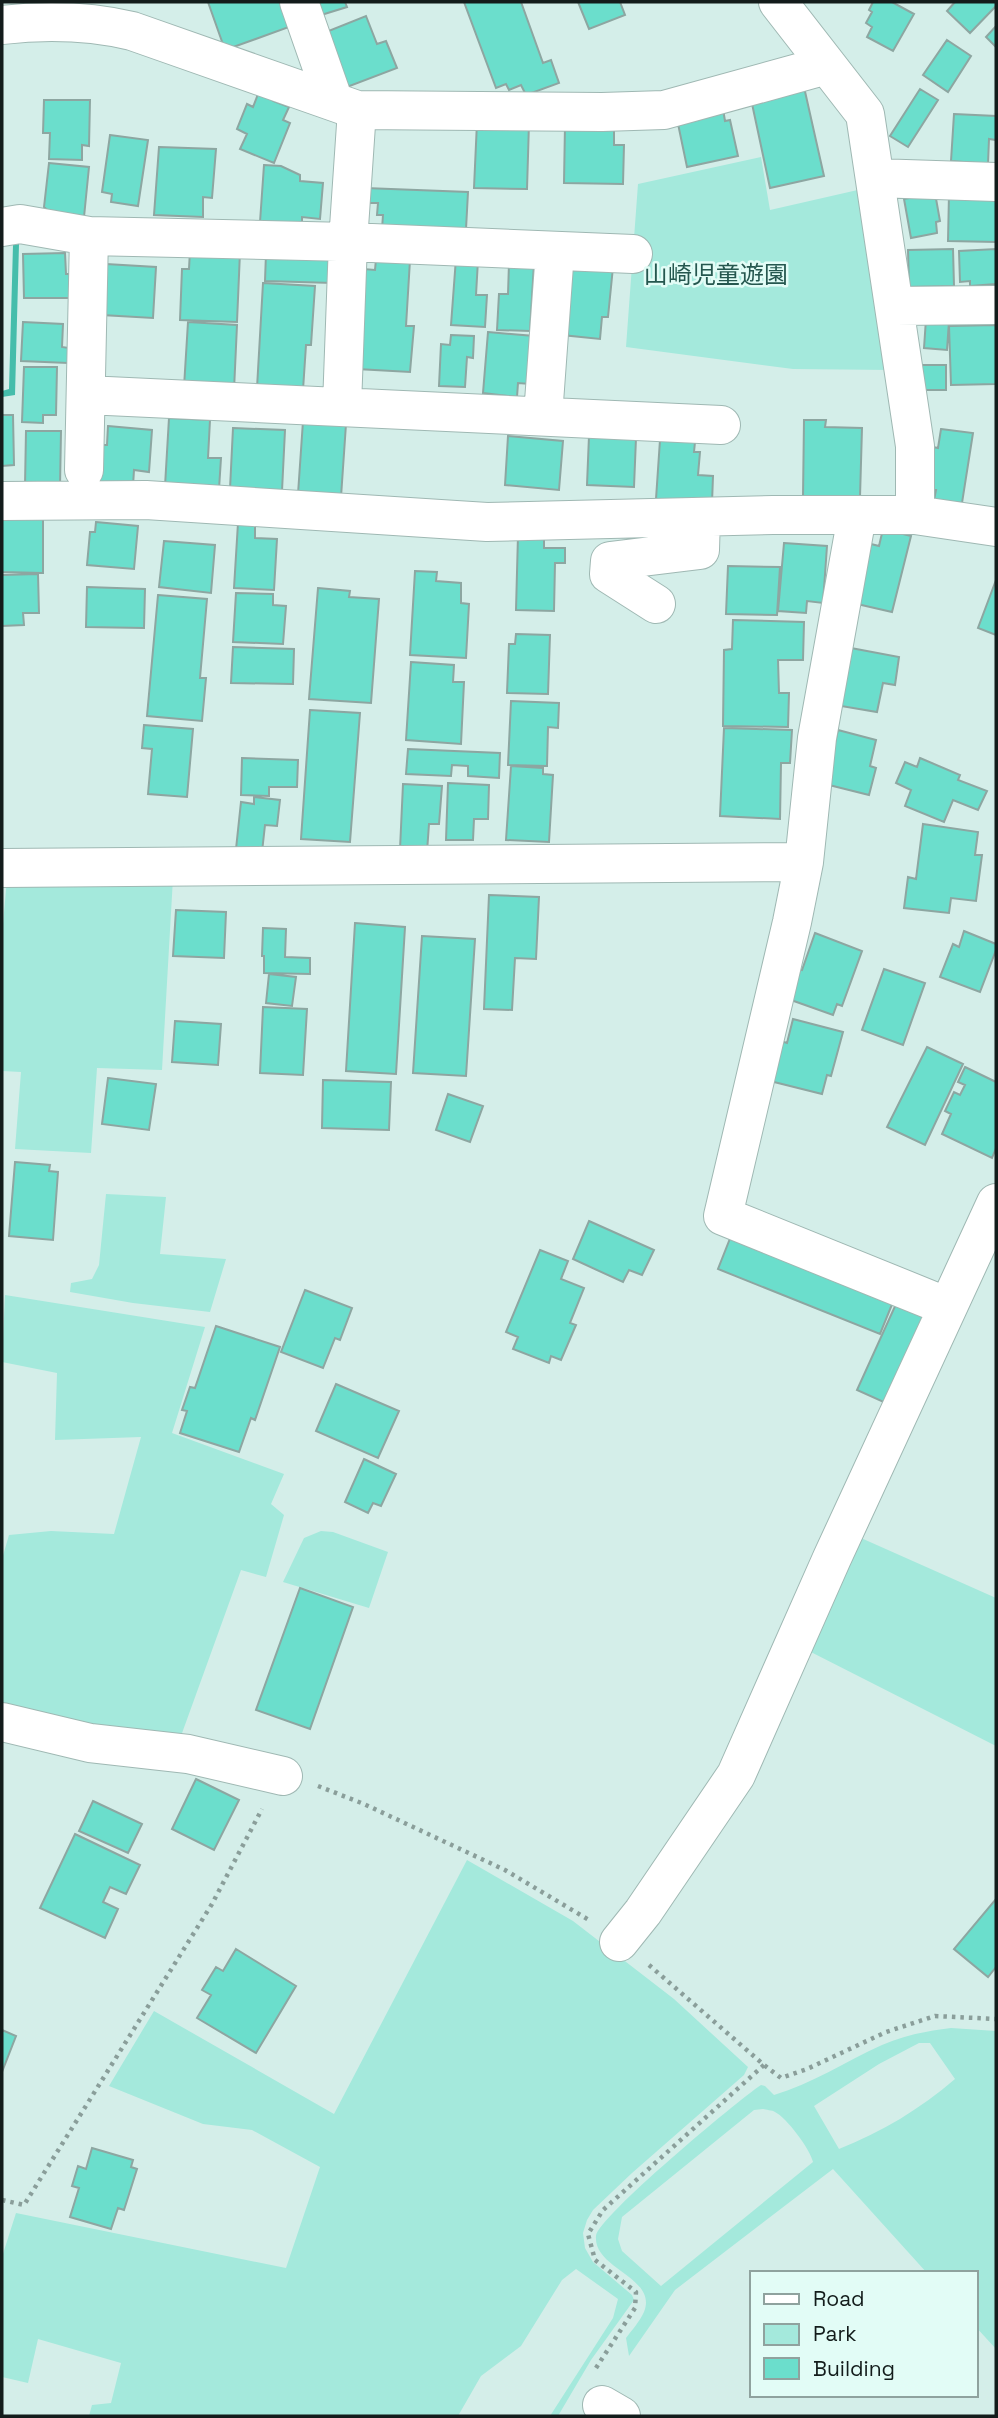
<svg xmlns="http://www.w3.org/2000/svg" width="998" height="2418" font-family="'Space Grotesk','Noto Sans JP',sans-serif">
	<rect width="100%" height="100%" fill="#d4eee9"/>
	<path fill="#a4e9dc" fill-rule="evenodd" d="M761 157 770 210 862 189 891 370 793 369 626 347 638 184Z
		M7 878H173L162 1070 97 1068 91 1153 15 1149 21 1072 2 1071V936Z
		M106 1194 166 1197 160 1254 226 1259 210 1312 133 1303 70 1292 71 1283 92 1279 99 1265Z
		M5 1295 205 1327 172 1433 284 1474 271 1504 284 1515 266 1577 241 1570 177 1747 2 1713V1559L9 1535 51 1531 114 1534 141 1437 55 1440 57 1373 2 1362Z
		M321 1531 333 1532 388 1552 369 1608 283 1582 304 1538Z
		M852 1534 996 1598V1746L801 1647Z
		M467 1860 573 1921 674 1999 748 2067 744 2075 632 2173 593 2210 587 2220 583 2233 585 2248 593 2262 632 2295 634 2300 591 2360 558 2416H550L613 2318 618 2299 576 2269 562 2280 521 2346 481 2376 458 2416H89L92 2405 111 2403 121 2363 38 2339 28 2383 2 2377V2257L16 2213 286 2268 320 2167 252 2130 203 2124 109 2086 154 2011 334 2114Z
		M951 2028 996 2031V2349L975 2326V2273H927L833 2169 675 2290 629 2356 626 2338C632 2330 640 2321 644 2312 658 2277 593 2269 596 2236 598 2217 737 2101 761 2085L765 2086 774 2095C812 2084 846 2061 882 2045 905 2035 927 2031 951 2028ZM919 2043H930L955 2079C920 2109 882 2132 839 2149L814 2106 879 2064ZM763 2109C766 2110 772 2110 775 2112 787 2118 810 2149 813 2162L661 2286 622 2251 618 2239 622 2217 754 2110Z"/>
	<path fill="#45bdab" d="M19 244 15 395 2 397V391L9 389 13 245Z"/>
	<path fill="#6bdecc" stroke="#8da6a1" stroke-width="2" d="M208 2H280L289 27 225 50Z
		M314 2H345L347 7 318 16Z
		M464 2H521L543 63 551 60 559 83 526 95 521 85 509 90 506 84 496 88Z
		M578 2H620L625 15 589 29Z
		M873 2H892L914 14 893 51 867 37 872 27 866 23 872 12 869 10Z
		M955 2H996V6L970 33 947 11Z
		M366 16 377 44 386 41 397 68 347 87 326 32Z
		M996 26V47L986 37Z
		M947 40 971 56 948 92 923 75Z
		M804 87 824 176 770 188 751 99Z
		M260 89 273 101 289 107 283 120 290 123 274 163 240 149 247 134 237 129 247 104 253 107Z
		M920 89 938 100 908 147 890 136Z
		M44 100H90L89 146 82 145V160L49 159 50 133H43Z
		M723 109 725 121 730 120 738 156 687 167 677 119Z
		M954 114 996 116V140L989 139 988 164 951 161Z
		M477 122 529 123 527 189 474 188Z
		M565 125 614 126V145H624L623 184 564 183Z
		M110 135 148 140 138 206 111 202 112 194 102 192Z
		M159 147 216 149 212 198 203 197V217L154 215Z
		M49 163 89 167 84 217 53 215 44 207Z
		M264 165 281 166 300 175V181L323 183 320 219 302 217V225L260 222Z
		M365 188 468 192 466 229H382L383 215H377L378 203H364Z
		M935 193 940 221 936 222 937 233 911 238 904 199Z
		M949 194 996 199V242L948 241Z
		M953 249 954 286 909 287 908 250Z
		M996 249V284L970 286V281L960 282 959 251Z
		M190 250 240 252 237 322 180 320 182 269H189Z
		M65 253 66 274H70V298H24L23 254Z
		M266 253 324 255 334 268 333 283 265 281Z
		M456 258 478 260 476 295H487L485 327 451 325Z
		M376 259 410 260 406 326H414L410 372 357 369 364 269 375 270Z
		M509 263 534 264 530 331 497 330 499 294H508Z
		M569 263 613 267 608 317H602L600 339 562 335Z
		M106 264 156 267 153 318 102 315Z
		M263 283 315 286 311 345H306L303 390 257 388Z
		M926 319 949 321 947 350 924 348Z
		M23 322 63 324 62 347 69 348 68 363 21 361Z
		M188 322 237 325 234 390 184 387Z
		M996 325V384L951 385 949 326Z
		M488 332 534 336 530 384 518 383 517 397 483 393Z
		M451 335 474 336 473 358 467 357 465 387 439 386 441 344 450 345Z
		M922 365H946V390H922Z
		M24 367H57L56 415H43V423L22 422Z
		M2 415H13L14 465 2 466Z
		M169 418 210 420 208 458H221L219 489 165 486Z
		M804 420H826L825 427 862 428 860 497H803Z
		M303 421 346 424 341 497 298 494Z
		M108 426 152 430 149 472 134 470 133 486 96 483 98 445H107Z
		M233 428 285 430 282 491 230 489Z
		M941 429 973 433 962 503 934 500 936 490H931L933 447 938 448Z
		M26 431H61L60 487 25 486Z
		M508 436 563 441 559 490 505 485Z
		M589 436 636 438 634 487 587 485Z
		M660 440 695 442 694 452H700L698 475 713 476 712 503 656 499Z
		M2 515H43V573L2 572Z
		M96 522 138 526 134 569 87 565 90 532H95Z
		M238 523H255V538L277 539 274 590 234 588Z
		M883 529 911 536 892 612 857 604 871 544 879 546Z
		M518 535 544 536V548H565V563H555L554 611 516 610Z
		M164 541 215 545 211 593 159 587Z
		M784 543 827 546 823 603 807 601 806 613 778 611Z
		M728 566 780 567 777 615 726 614Z
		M415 571 437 572 436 581 461 583V603L469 604 466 658 410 655Z
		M38 574 39 613H23L24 625 2 626V575Z
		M996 580V635L978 628Z
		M87 587 145 589 144 628 86 627Z
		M318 588 350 591 349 597 379 599 371 703 309 699Z
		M236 593 273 594V605L286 606 283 644 233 642Z
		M158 595 207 599 200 678H206L202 721 147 716Z
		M733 620 804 622 803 660H778L779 693H789L788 727 723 726 724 650 732 649Z
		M516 634 550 635 548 694 507 693 509 644H515Z
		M233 647 294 649 293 684 231 683Z
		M851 648 899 657 895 685 883 683 877 712 841 706Z
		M411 662 454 665 453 682H464L461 744 406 740Z
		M511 701 559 703 558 728 548 727 547 766 508 765Z
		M310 710 360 713 350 842 301 839Z
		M144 725 193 729 187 797 148 794 152 749 142 748Z
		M724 728 792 730 790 763H781L780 819 720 816Z
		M838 730 876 740 870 766 876 768 869 795 825 784Z
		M408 749 500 753 499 778 468 776V766L452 765 451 776 406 774Z
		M242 758 298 760 297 787H269V796L241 795Z
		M920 758 960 775 958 780 987 791 978 810 953 800 944 822 905 806 911 790 896 783 905 762 917 767Z
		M511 766 543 768V774L553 775 549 842 506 840Z
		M448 783 489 785 488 819H474L473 840H446Z
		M403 784 442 786 439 824H429L427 852 400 849Z
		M254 797 280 800 277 826 265 825 262 852 236 849 241 802 254 804Z
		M923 824 978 832 975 855H982L976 901 951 898 949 913 904 908 908 877 916 879Z
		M489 895 539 897 536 959 515 958 512 1010 484 1009Z
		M176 910 226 912 224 958 173 956Z
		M355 923 405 927 396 1074 346 1071Z
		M263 928 286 929 285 957 310 958V974L264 973V956H262Z
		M964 931 996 944V950L980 992 940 977 953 944 959 947Z
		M815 933 862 951 842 1006 837 1004 833 1015 791 1000 794 968 802 970Z
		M422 936 475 939 466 1076 413 1073Z
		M884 969 925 983 903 1045 862 1030Z
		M269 974 296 977 292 1006 266 1003Z
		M263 1007 307 1009 303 1075 260 1073Z
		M793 1019 843 1032 831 1076 827 1075 822 1094 770 1081 781 1041 787 1043Z
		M175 1021 221 1024 218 1065 172 1062Z
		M927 1047 963 1064 925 1145 887 1127Z
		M965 1067 996 1082V1148L992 1158 942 1134 951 1114 945 1111 954 1092 960 1095 965 1085 958 1082Z
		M108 1078 156 1084 149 1130 102 1124Z
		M323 1080 391 1082 389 1130 322 1128Z
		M448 1094 483 1106 470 1142 436 1130Z
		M15 1162 50 1165 49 1171 58 1172 53 1240 9 1236Z
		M589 1221 654 1250 642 1275 629 1270 623 1282 573 1259Z
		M731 1236 893 1302 880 1334 718 1269Z
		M540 1250 568 1261 561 1279 584 1288 570 1323 576 1325 561 1360 551 1356 549 1363 513 1349 518 1337 506 1332Z
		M305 1290 352 1308 340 1340 335 1338 323 1368 281 1352Z
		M896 1304 927 1318 888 1404 857 1390Z
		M216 1326 280 1347 255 1420 251 1418 239 1452 180 1433 187 1411 182 1410 190 1387 195 1388Z
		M336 1384 399 1411 378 1458 316 1431Z
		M364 1459 396 1474 381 1506 373 1503 368 1513 345 1502Z
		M300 1588 353 1607 310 1729 256 1710Z
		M196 1779 239 1800 214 1850 172 1829Z
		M93 1801 142 1824 128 1853 79 1831Z
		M75 1834 140 1865 126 1894 110 1887 103 1902 118 1909 105 1938 40 1908Z
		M996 1899V1967L988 1977 954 1949Z
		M236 1949 296 1986 256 2053 197 2018 211 1995 202 1990 216 1967 223 1971Z
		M2 2030 16 2036 2 2072Z
		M92 2148 133 2160 131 2167 137 2169 124 2210 118 2208 111 2229 70 2217 79 2188 72 2186 78 2166 86 2169Z"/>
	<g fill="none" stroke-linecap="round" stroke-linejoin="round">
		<g stroke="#9fb8b3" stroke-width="40">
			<path id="minor" d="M299 2 334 102
				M778 2 865 114 915 446V515
				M2 25C46 20 89 21 132 31L357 110 602 112 664 110 827 65
				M875 178 996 182
				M2 227 20 224 89 236 348 242 633 254
				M896 306 996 305
				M86 395 721 425
				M342 406 348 242 357 110
				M543 416 555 251
				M84 470 89 236
				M2 501 146 500 487 522 773 515H915L996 527
				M857 516 817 738 804 862 792 922 723 1216 948 1307
				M656 604 609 574 610 561 700 550 701 517
				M2 868 804 862
				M2 1722 90 1743 188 1754 283 1776
				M619 1942 643 1912 736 1775 832 1558 996 1203
				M602 2405 621 2416"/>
		</g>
		<path stroke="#8a9e9a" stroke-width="4.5" stroke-dasharray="3.5 5" stroke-linecap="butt" d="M318 1786 364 1804 505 1870 589 1920
			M649 1965 764 2065 781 2078 807 2069 886 2032 935 2016 996 2019
			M2 2200 24 2205 212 1904 262 1809
			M596 2368 635 2308 636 2292 595 2260 588 2234 603 2210 764 2065"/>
		<use href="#minor" stroke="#fff" stroke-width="38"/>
	</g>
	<g text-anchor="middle" stroke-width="5" stroke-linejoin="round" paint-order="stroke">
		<g font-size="24" fill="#25574f" stroke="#e2fcf6">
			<text x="716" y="283">山崎児童遊園</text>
		</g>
	</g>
	<rect width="998" height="2418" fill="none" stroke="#131c1b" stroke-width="7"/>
	<rect x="750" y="2271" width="228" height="126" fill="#e2fcf6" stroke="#8fa29e" stroke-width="2"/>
	<rect x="764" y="2294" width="35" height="10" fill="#ffffff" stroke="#8fa29e" stroke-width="2"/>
	<text x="813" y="2306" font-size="21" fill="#131c1b">Road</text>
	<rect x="764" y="2324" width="35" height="21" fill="#a4e9dc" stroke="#8fa29e" stroke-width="2"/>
	<text x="813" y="2341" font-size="21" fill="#131c1b">Park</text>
	<rect x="764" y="2358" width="35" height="21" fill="#6bdecc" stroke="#8fa29e" stroke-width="2"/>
	<text x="813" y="2376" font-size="21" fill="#131c1b">Building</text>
</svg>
